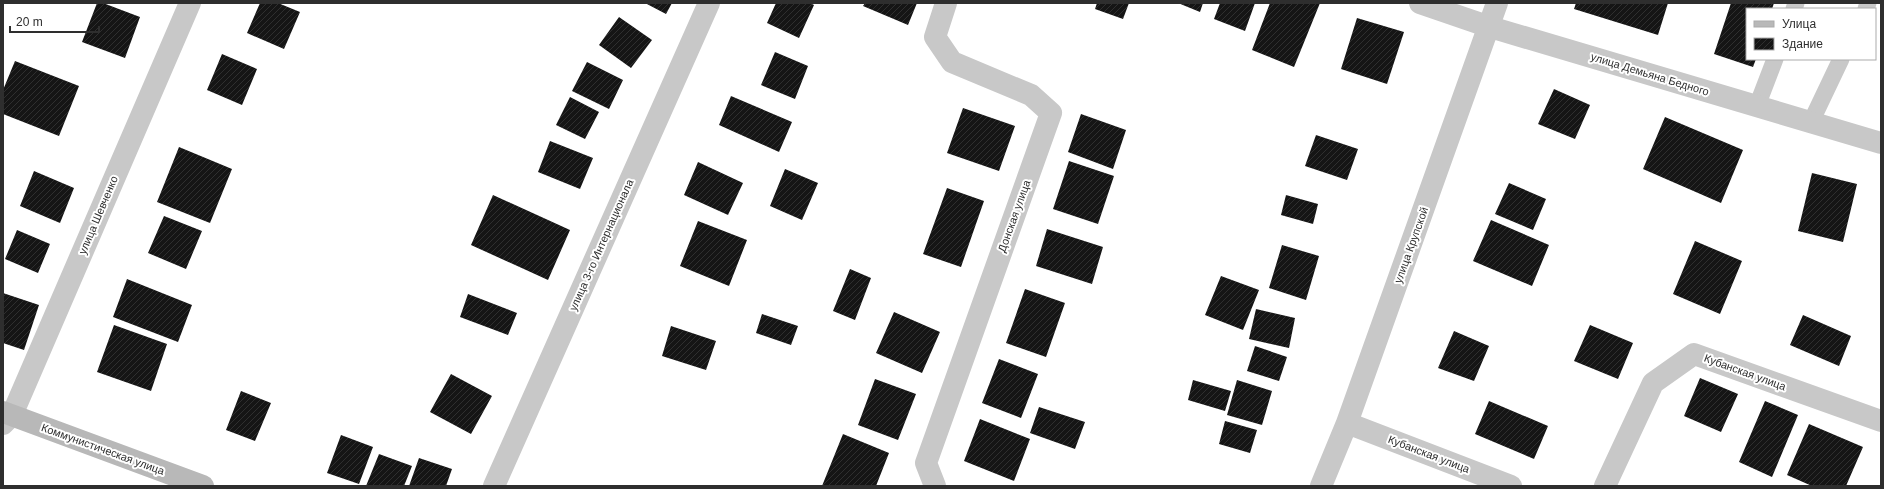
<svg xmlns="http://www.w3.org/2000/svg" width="1884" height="489" font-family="Helvetica,sans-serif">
	<defs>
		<pattern id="building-hatch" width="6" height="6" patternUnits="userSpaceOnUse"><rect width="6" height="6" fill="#151515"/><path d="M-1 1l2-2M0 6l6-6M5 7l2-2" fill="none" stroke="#2f2f2f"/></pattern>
	</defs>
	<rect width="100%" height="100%" fill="#fff"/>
	<path fill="url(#building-hatch)" d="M97 3H103L140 17 125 58 82 42Z
		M260 3H278L300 12 284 49 247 33Z
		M645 3H672L666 14Z
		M776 3H810L814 5 799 38 767 23Z
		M865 3H917L908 25 863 6Z
		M1097 3H1129L1123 19 1095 9Z
		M1178 3H1203L1200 12Z
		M1220 3H1255L1245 31 1214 19Z
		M1270 3H1320L1294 67 1252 50Z
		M1576 3H1668L1658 35 1574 9Z
		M1731 3H1774L1772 9H1747V59H1756L1753 67 1714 54Z
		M619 17 652 40 631 68 599 45Z
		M1357 18 1404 32 1387 84 1341 69Z
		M775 52 808 66 795 99 761 85Z
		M222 54 257 69 242 105 207 90Z
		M15 61 79 86 59 136 3 114V90Z
		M587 62 623 80 609 109 572 91Z
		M1554 89 1590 105 1575 139 1538 124Z
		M731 96 792 122 779 152 719 125Z
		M570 97 599 112 585 139 556 125Z
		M963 108 1015 126 999 171 947 153Z
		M1081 114 1126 130 1113 169 1068 152Z
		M1665 117 1743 150 1721 203 1643 169Z
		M1316 135 1358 149 1347 180 1305 166Z
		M550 141 593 158 580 189 538 172Z
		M179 147 232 169 210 223 157 202Z
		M1069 161 1114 176 1098 224 1053 209Z
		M698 162 743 183 728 215 684 195Z
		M785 169 818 183 802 220 770 206Z
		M34 171 74 188 60 223 20 206Z
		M1812 173 1857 184 1843 242 1798 231Z
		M1509 183 1546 199 1533 230 1495 214Z
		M947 188 984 201 961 267 923 254Z
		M493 195 570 230 548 280 471 245Z
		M1286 195 1318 204 1313 224 1281 215Z
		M164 216 202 231 186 269 148 253Z
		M1491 220 1549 245 1532 286 1473 261Z
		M698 221 747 240 729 286 680 266Z
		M1047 229 1103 247 1092 284 1036 266Z
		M17 230 50 244 38 273 5 259Z
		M1695 241 1742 261 1720 314 1673 294Z
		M1282 245 1319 256 1306 300 1269 288Z
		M850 269 871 278 855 320 833 311Z
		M1221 276 1259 290 1243 330 1205 315Z
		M127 279 192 305 178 342 113 317Z
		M1025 289 1065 303 1046 357 1006 343Z
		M3 293 39 305 24 350 3 343Z
		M468 294 517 313 508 335 460 317Z
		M1256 309 1295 318 1289 348 1249 339Z
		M894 312 940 332 922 373 876 353Z
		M762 314 798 326 791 345 756 333Z
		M1803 315 1851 336 1839 366 1790 345Z
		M114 325 167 344 151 391 97 372Z
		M1590 325 1633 343 1618 379 1574 361Z
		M671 326 716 341 706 370 662 356Z
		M1454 331 1489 346 1474 381 1438 368Z
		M1255 346 1287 357 1279 381 1247 371Z
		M999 359 1038 374 1021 418 982 403Z
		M451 374 492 396 471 434 430 412Z
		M1700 378 1738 394 1721 432 1684 416Z
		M875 379 916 394 898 440 858 425Z
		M1193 380 1231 391 1225 411 1188 400Z
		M1237 380 1272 391 1262 425 1227 415Z
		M241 391 271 403 255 441 226 430Z
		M1489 401 1548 426 1534 459 1475 434Z
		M1765 401 1798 415 1772 477 1739 462Z
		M1039 407 1085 422 1075 449 1030 433Z
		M980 419 1030 439 1014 481 964 461Z
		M1225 421 1257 430 1250 453 1219 444Z
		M1809 424 1863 447 1846 486H1812L1787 475Z
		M843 434 889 453 876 486H822Z
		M341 435 373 447 359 484 327 473Z
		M379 454 412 466 404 486H366Z
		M419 458 452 469 446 486H409Z"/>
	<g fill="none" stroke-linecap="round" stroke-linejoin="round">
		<path stroke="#c8c8c8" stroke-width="17" d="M1794 9 1796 3
			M1866 9 1868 3
			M1757 106 1775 59
			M1811 122 1841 59"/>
		<path stroke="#c8c8c8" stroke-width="22" d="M1420 3 1490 27 1881 143
			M1347 423 1511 486
			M3 424 12 415 190 3
			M494 486 709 3
			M935 486 926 463 1051 113 1031 95 952 62 935 37 946 3
			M1321 486 1347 423 1497 3
			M1605 486 1653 383 1694 354 1881 421"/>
		<path stroke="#b8b8b8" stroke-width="22" d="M3 412 203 486"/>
	</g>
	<g text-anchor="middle" stroke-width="4" stroke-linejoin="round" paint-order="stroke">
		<g font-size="11" fill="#2e2e2e" stroke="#fff">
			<text transform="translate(1650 74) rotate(17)" y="4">улица Демьяна Бедного</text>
			<text transform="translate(98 215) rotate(-67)" y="4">улица Шевченко</text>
			<text transform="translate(1014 216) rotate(-70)" y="4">Донская улица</text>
			<text transform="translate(601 245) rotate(-66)" y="4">улица 3-го Интернационала</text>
			<text transform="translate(1411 245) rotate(-70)" y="4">улица Крупской</text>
			<text transform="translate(1745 372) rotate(20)" y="4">Кубанская улица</text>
			<text transform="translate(103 449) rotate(20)" y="4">Коммунистическая улица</text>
			<text transform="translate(1429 454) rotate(21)" y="4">Кубанская улица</text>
		</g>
	</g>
	<rect width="1884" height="489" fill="none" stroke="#2e2e2e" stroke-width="8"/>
	<rect x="1746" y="8" width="130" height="52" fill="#ffffff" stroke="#ababab"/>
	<rect x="1754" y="21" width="20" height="6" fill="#b8b8b8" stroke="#ababab"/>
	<text x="1782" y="28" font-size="12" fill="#2e2e2e">Улица</text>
	<rect x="1754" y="38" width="20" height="12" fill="url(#building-hatch)" stroke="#ababab"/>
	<text x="1782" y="48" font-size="12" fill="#2e2e2e">Здание</text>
	<path d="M10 26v6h89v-6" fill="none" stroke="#2e2e2e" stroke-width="2"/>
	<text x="16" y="26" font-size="12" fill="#2e2e2e" stroke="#ffffff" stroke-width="3" paint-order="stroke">20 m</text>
</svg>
